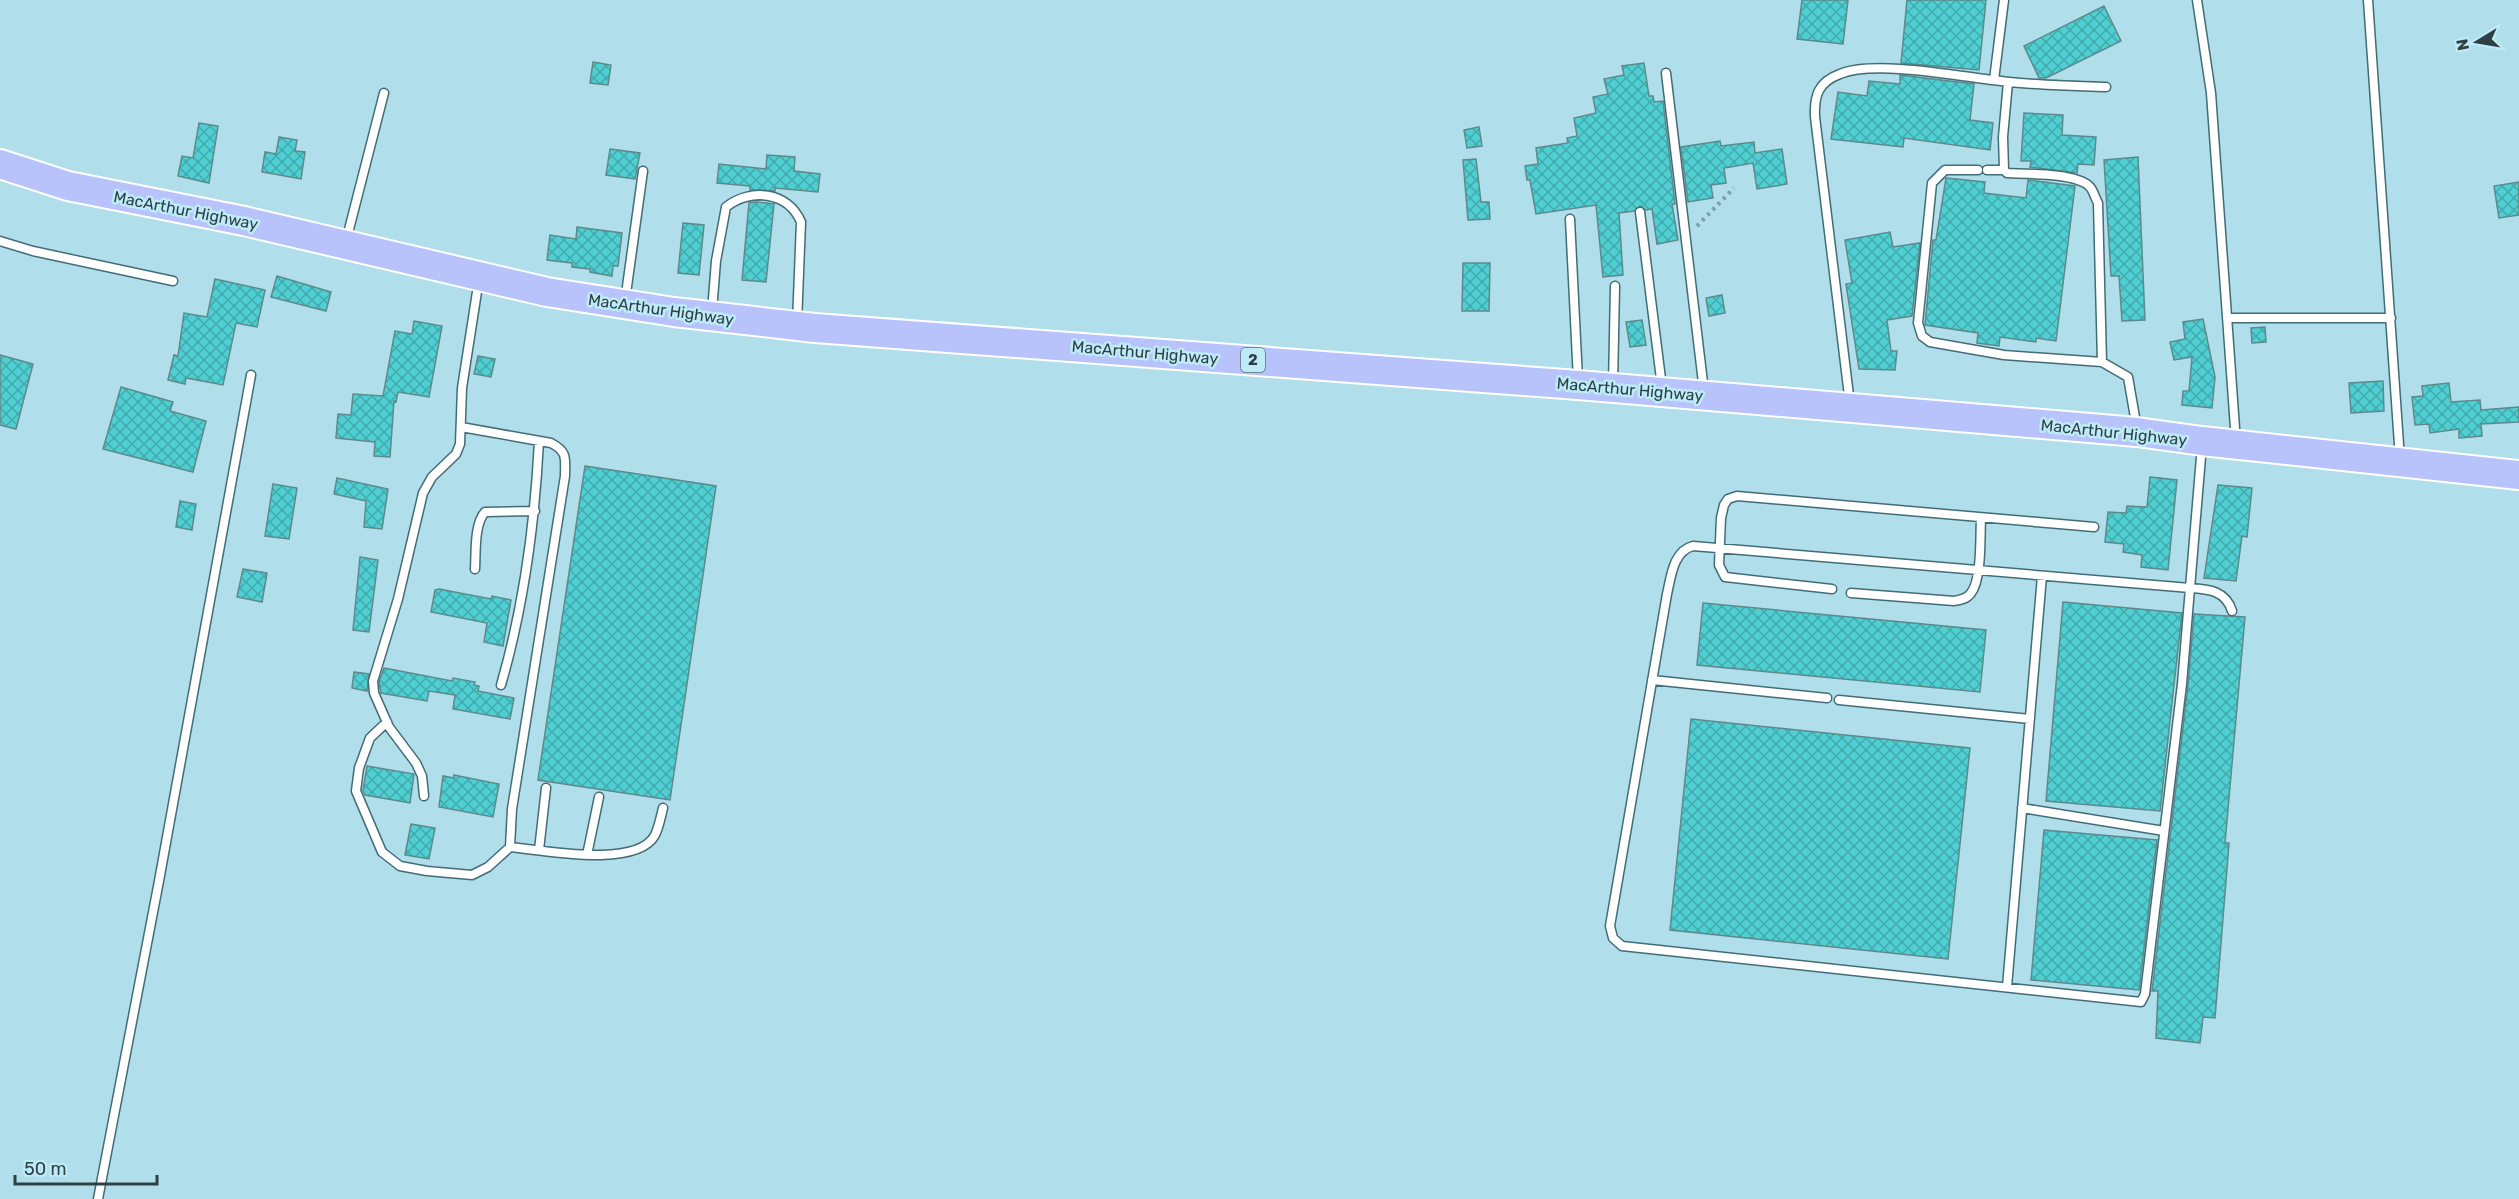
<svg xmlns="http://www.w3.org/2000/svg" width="2519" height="1199" font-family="Rubik,sans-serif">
	<defs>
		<pattern id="building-cross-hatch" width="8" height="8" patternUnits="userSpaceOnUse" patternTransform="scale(1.5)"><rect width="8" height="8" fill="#4fcfd2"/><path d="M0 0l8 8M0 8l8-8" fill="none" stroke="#42a9ac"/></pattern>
	</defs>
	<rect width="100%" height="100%" fill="#b0deea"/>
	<path fill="url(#building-cross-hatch)" stroke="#5c8a8b" stroke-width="1.5" d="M1802 0H1848L1843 44 1797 39Z
		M1907 0H1986L1979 70 1901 63Z
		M2104 6 2121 41 2046 78H2039L2024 46Z
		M593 62 611 65 608 85 590 83Z
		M1644 63 1649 96H1653L1654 102 1663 101 1675 204H1672L1678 240 1657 244 1652 209 1646 210 1640 206 1634 211 1619 213 1623 275 1603 277 1596 205 1536 214 1530 180H1527L1525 166 1538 164 1536 148 1568 143 1567 138 1577 136 1574 118 1596 113 1593 97 1608 94 1604 79 1624 75 1622 66Z
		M1900 75 1974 84 1970 120 1993 123 1990 150 1904 138 1903 147 1831 139 1838 92 1867 96 1869 81 1900 84Z
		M2024 113 2063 115 2062 135 2096 137 2094 165 2078 164 2077 173 2030 167 2031 161H2021Z
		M199 123 218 126 209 183 178 176 182 156 193 158Z
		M1479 127 1482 146 1467 148 1464 130Z
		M279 137 297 140 295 151 305 152 301 179 262 172 265 152 276 154Z
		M1720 141 1721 146 1754 142 1755 153 1782 149 1787 184 1757 189 1753 163 1724 168 1726 183 1711 185 1713 198 1688 202 1681 147Z
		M610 149 640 153 635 179 606 175Z
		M767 155 795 157 794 171 820 174 818 192 775 188V191L750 190V186L717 183 719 164 766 169Z
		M2138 157 2145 320 2122 321 2119 276H2111L2104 160Z
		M1476 159 1481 202H1489L1490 219 1468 220 1463 160Z
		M1946 178 1985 182 1984 193 2026 198 2028 180 2075 186 2056 341 2036 338V342L2000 337 1999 346 1977 343 1978 333 1925 325 1933 240H1936Z
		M2519 182V215L2499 218 2494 186Z
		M757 202 774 204 766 282 742 280 749 203Z
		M683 223 704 225 699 275 678 273Z
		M577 227 622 233 618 266H613L612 276 590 272V269L572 267V263L547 260 550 235 576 239Z
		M1890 232 1893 247 1920 243 1912 316 1887 320 1891 351H1897L1895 370 1859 369 1846 284 1852 283 1845 240Z
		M1463 263H1490L1489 311H1462Z
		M277 276 331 292 326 311 271 297Z
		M215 279 265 290 257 327 236 323 223 385 186 378 185 384 168 380 174 355 178 356 184 313 207 317Z
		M1722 295 1725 313 1709 316 1706 298Z
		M2203 319 2215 377 2212 408 2182 405 2183 391H2189L2192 357 2174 360 2170 342 2185 339 2183 322Z
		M1642 320 1646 345 1630 347 1626 322Z
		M414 321 442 326 429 397 398 392 396 402 394 401 390 457 374 456 375 442 336 438 338 414 351 415 353 394 383 396 395 331 412 334Z
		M2265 327 2266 342 2252 343 2251 328Z
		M0 355 33 364 16 429 0 425Z
		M478 356 495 359 491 377 474 374Z
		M2383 381 2384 411 2351 413 2349 383Z
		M2449 383 2451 402 2480 400 2481 410 2519 407V422L2481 424 2482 436 2459 438V429L2430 433 2429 424 2415 425 2412 397 2423 396 2422 386Z
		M121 387 173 402 170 411 206 421 193 472 103 449Z
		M585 466 716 486 670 800 538 780Z
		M2150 477 2177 480 2168 570 2141 567 2142 555 2123 552 2124 544 2105 542 2108 512 2126 513 2127 506 2147 507Z
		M337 478 388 489 382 529 364 527 366 501 334 494Z
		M273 484 297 488 289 539 265 536Z
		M2218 485 2252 488 2247 537 2242 536 2236 581 2204 578Z
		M180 501 196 504 192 530 176 527Z
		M360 557 378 560 369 632 353 630Z
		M243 569 267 573 262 602 237 597Z
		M439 589 491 599 492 596 511 600 503 646 484 642 487 623 431 612 435 590Z
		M2063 602 2182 613 2160 811 2046 801Z
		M1703 603 1986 630 1980 692 1697 665Z
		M2194 614 2245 617 2225 843H2229L2215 1018 2203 1017 2200 1043 2156 1038 2158 991H2152L2188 685Z
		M384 668 452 681 453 678 475 682 474 685 479 686 478 691 514 698 510 719 453 709 455 695 429 691 427 701 381 693 379 682Z
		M354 672 369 674 367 691 352 688Z
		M1691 719 1970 748 1948 959 1670 930Z
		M367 766 414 774 410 803 365 795 363 790Z
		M454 775 499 784 493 817 439 807 443 776 454 778Z
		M411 824 435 828 429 859 405 855Z
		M2044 830 2157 840 2139 990 2031 980Z"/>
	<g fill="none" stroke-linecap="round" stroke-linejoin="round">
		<g stroke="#426c77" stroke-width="11">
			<path id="lane" d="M2197 0 2211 93 2236 442
				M2368 0 2400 459
				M1666 73 1704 391
				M1994 80 2004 0
				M2008 82 2003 137 2004 170 2007 173C2027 174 2075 173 2089 186 2093 189 2095 198 2098 203L2102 362
				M1978 170H1945L1932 183 1918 323 1922 336 1930 342 2004 355 2102 362 2128 377 2137 429
				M1987 170H2004
				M1640 212 1662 387
				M1570 219 1578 380
				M0 241 33 251 173 281
				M346 241 384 93
				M625 301 643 171
				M712 311 716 261 726 207C750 188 788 191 801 222L797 323
				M2227 318H2391
				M1613 385 1615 286
				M1850 404 1815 117C1814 96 1818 82 1840 74 1876 59 1967 78 2009 82 2041 85 2074 86 2106 87
				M2202 445 2190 588C2209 589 2226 591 2232 611
				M1693 546 2190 588 2182 684 2145 994 2141 1002 1622 946 1613 938 1610 926 1667 594C1671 577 1673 551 1693 546Z
				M475 569C476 553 474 524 485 512L535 511
				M1832 589 1725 577 1719 565 1721 518 1724 505 1728 499 1737 496 2094 527
				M1851 593 1954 601C1960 600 1967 599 1971 593 1982 579 1980 537 1981 518
				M1652 680 1827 698
				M501 685C523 609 535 520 539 441
				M1839 700 2030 719
				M387 722 370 738 359 768 356 791 382 852 400 866 427 871 472 875 488 867 510 847 512 809 565 476C565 458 568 452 551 443L461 427
				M424 796 422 776 416 763 389 727 374 693 373 681 398 599 423 493 432 477 456 454 460 444 462 388 479 279
				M2022 808 2164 831
				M510 847C542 850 637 869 655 835 659 827 661 816 663 808
				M539 850 546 788
				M587 855 599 797
				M2007 987 2042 576
				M98 1199 159 881 251 375"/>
		</g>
		<g stroke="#fff" stroke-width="32">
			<path id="highway" d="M0 164 68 186 244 221 547 292 674 312 815 328 1578 385 2137 432 2202 441 2519 475"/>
		</g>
		<path stroke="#7c9ea7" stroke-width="4" stroke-dasharray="3 4.5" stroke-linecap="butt" d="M1697 226 1734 188"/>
		<use href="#lane" stroke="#fff" stroke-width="8"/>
		<use href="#highway" stroke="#b8c2fb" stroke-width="28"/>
	</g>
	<g text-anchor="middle" stroke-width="5" stroke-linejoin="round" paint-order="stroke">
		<rect fill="#bdebf8" stroke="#59737b" stroke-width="1.5" x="1241" y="348" width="24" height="24" rx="4.5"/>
		<g font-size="15" font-weight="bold" fill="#2e4045">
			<text x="1253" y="365">2</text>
		</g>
		<g font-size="16" fill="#2e4045" stroke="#bdebf8">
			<text transform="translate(186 210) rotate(11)" y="6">MacArthur Highway</text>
			<text transform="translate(661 309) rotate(8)" y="6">MacArthur Highway</text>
			<text transform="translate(1145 352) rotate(5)" y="6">MacArthur Highway</text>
			<text transform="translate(1630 389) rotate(5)" y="6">MacArthur Highway</text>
			<text transform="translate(2114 432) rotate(6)" y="6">MacArthur Highway</text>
		</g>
	</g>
	<g transform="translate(2477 42) rotate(259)" stroke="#bdebf8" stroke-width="4.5" paint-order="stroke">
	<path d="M0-4.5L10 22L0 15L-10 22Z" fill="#2e4045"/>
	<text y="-9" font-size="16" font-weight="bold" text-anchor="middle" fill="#2e4045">N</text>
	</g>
	<path d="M15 1175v9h142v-9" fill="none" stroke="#2e4045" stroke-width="3"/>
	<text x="24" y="1175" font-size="18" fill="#2e4045" stroke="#bdebf8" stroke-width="4.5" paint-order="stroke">50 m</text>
</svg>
